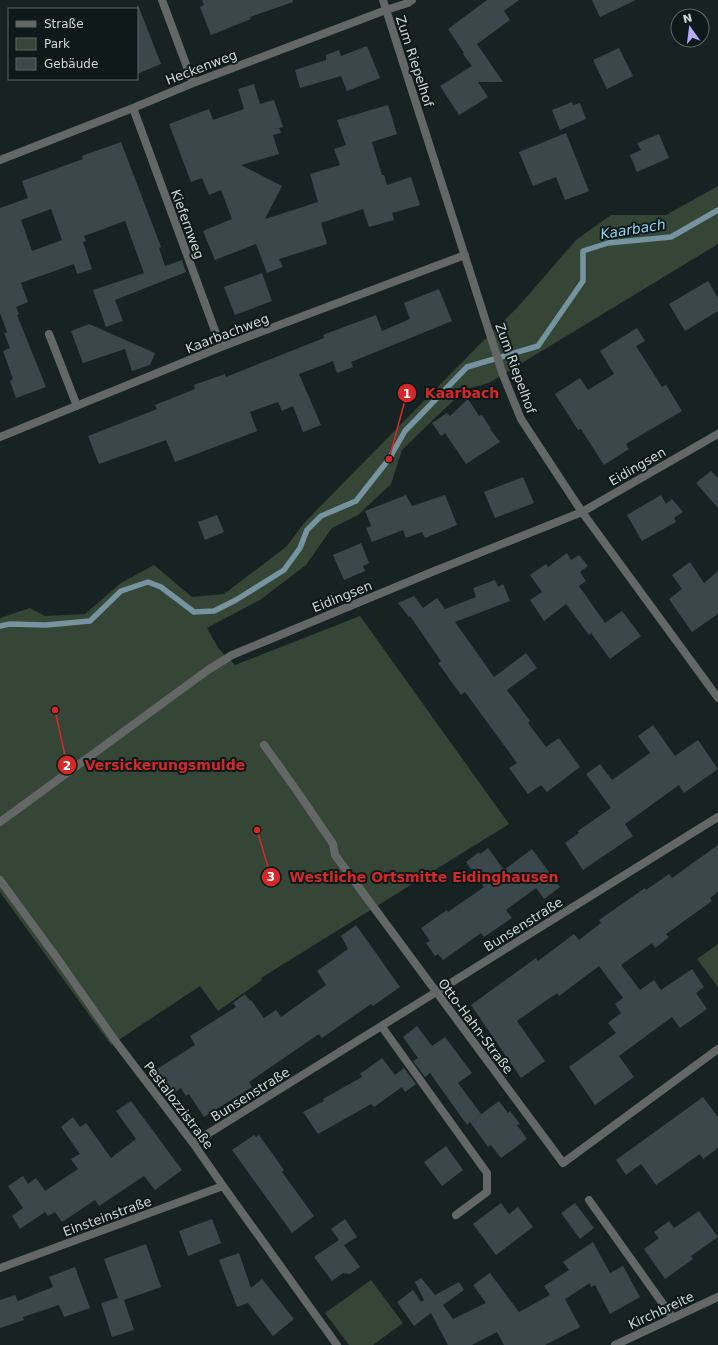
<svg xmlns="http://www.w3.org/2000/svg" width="718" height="1345" font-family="'DejaVu Sans',sans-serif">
	<rect width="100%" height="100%" fill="#172322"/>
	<path fill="#354536" d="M718 186V244L489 383 466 389 438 415 402 450 391 484 358 515 332 528 306 565 260 600 207 628 219 649 235 665 360 616 509 824 261 978 262 980 218 1011 200 986 111 1045 0 892V618L30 608 45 616 85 614 121 583 154 565 192 597 224 594 287 546 304 523 476 348 517 308 576 240 611 215H666Z
		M718 944V987L697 959Z
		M371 1280 403 1323 373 1345H349L325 1313Z"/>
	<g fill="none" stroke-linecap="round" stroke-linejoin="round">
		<path stroke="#7693a0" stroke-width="5.5" d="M0 626 10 624 46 625 90 621 121 591 148 582 161 587 194 612 214 611 236 600 284 570 300 548 307 530 321 516 356 501 389 459 405 431 467 367 538 346 583 281V251L608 243 671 237 718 210"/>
	</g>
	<path fill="#3b484b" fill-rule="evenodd" d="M202 0H293V2L250 17 251 19 211 35 200 7 204 5Z
		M487 0H519L504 11 510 20 477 44 503 82H478L488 97 459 115 440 86 472 66 463 54 464 53 448 29Z
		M592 0H636L600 17Z
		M138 5 161 64 137 74V6Z
		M367 46 380 78 347 91 341 76 300 88 295 70 326 60V55L339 50 341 56Z
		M619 48 633 76 607 89 593 60Z
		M254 84 260 104 274 100 283 127 279 128 281 133 273 135 279 154 241 165 282 186 265 219 318 202 310 174 340 165 334 149 346 145 337 120 388 105 397 134 372 142 382 175H384L387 185 411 177 420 205 392 213 394 220 369 227 363 209 321 223 327 244 279 259 283 267 267 273 256 244 215 260 203 231 232 219 221 190 209 195 202 178 191 182 169 124 209 109 213 120 244 109 238 89Z
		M572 102 573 105 580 103 586 119 560 130 552 110Z
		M566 133 589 191 565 200 556 177 533 186 519 152Z
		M659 134 669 158 637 172 630 155 641 150 637 143Z
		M121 142 161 247 159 248 165 266 182 260 186 272 115 300 123 321 106 327 93 290 144 273 125 221 84 236 86 241 83 242 92 269 77 274 74 264 21 283 28 302 16 307 19 314 17 315 46 387 16 398 10 381 13 379 3 351 10 348 4 333 7 332 0 313V208L28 198 22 181 83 159 82 156ZM51 209 62 240 32 251 21 220Z
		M262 273 272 301 235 315 224 287Z
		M708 281 718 298V311L685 331 669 304Z
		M439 289 452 321 351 362 353 367 337 373 333 361 299 374 321 425 303 432 293 406 282 411 278 402 250 412 257 431 175 462 166 440 99 464 88 436 157 409 155 405 195 389 194 385 225 374 226 377 324 338 323 335 376 315 382 331 410 319 404 303Z
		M89 324 155 353 150 365 132 371 125 349 83 363 71 331Z
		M637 328 645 341 636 346 662 387 666 385 682 411 626 444 629 449 604 465 581 429 578 430 555 394 580 378 588 390 614 374 600 351Z
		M468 399 479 416 482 415 491 429H490L500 442 466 464 445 433 441 436 432 423 447 413 450 416Z
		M711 471 718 478V508L696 483Z
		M523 477 534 503 495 518 484 492Z
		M406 495 412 506 445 495 457 525 425 538 422 532 406 538 403 530 372 542 366 528 371 526 365 511Z
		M661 495 666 504 672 499 683 512 674 518 676 522 642 541 627 515Z
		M217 515 224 532 205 540 198 522Z
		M361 543 369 563 363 566 365 571 344 580 333 555Z
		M567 553 571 560 579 555 588 566 580 572 586 581 579 586 605 623 622 611 641 636 610 659 591 633 589 635 566 604 544 621 530 600 542 592 530 575 546 564 548 567Z
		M690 562 704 583 718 571V614L692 632 669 599 682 589 672 575Z
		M495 580 498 587 503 584 510 601 455 622 494 677 526 653 537 668 507 690 530 721 528 723 546 747 559 738 580 767 547 792 541 785 528 794 509 768 517 763 465 692 461 695 438 663 441 661 410 616 409 617 398 603 414 596 423 608 437 598 445 609 476 597 473 588Z
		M653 725 675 756 698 740 718 769 684 793 679 785 625 824 633 836 583 870 565 843 579 833 578 831 611 808 586 774 600 764 612 780 650 753 638 736Z
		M718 845V892L710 898 712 901 666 934 669 937 655 948 652 943 621 965 640 990 654 980 661 990 692 969 704 987 696 993 707 1009 680 1028 672 1017 619 1056 634 1077 595 1105 569 1067 616 1033 608 1023 621 1013 615 1004 623 998 599 966 559 996 557 993 517 1021 545 1061 521 1078 471 1005 536 958 538 961 574 934 579 940 601 923 599 920 645 888 646 890 669 874 672 878Z
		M488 848 504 870 532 849 560 887 544 899 536 888 506 910 512 918 484 937 481 933 443 960 438 954 435 956 426 943 430 941 421 928 447 910 448 912 484 887 466 862 479 852 480 854Z
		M356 925 400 987 373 1006 371 1004 322 1038 319 1034 249 1082 252 1087 204 1117 189 1094 186 1096 181 1088 168 1097 152 1072 195 1045 190 1036 236 1007 233 1003 245 994 250 1001 251 1000 264 1018 276 1010 281 1017 326 985 317 971 348 949 341 936Z
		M417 1026 432 1046 445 1037 472 1073 458 1083 481 1114 472 1121 499 1101 508 1113 510 1111 520 1124 517 1125 527 1139 501 1158 491 1145 488 1147 470 1122 467 1125 430 1073 425 1077 413 1061 418 1058 403 1037Z
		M382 1058 395 1075 404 1068 416 1084 405 1092 402 1087 374 1107 371 1104 318 1134 303 1112 324 1101 323 1099 362 1077 360 1074Z
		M703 1097 718 1117V1148L703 1159 700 1154 656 1185 641 1164 626 1175 616 1160Z
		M131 1101 182 1170 155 1190 144 1176 99 1206 95 1200 62 1222 55 1212 48 1216 45 1212 20 1229 12 1216 23 1208 8 1186 23 1176 28 1184 36 1178 45 1191 78 1169 71 1159 80 1154 61 1127 73 1117 80 1127 86 1123 111 1158 136 1139 116 1111Z
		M254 1135 256 1137 259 1135 284 1170 282 1172 314 1216 292 1233 232 1150Z
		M446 1146 463 1170 442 1186 424 1162Z
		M501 1203 509 1214 518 1207 533 1227 496 1255 473 1224Z
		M575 1203 594 1228 580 1239 561 1213Z
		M699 1211 718 1237 691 1256 693 1259 665 1279 644 1249 659 1238 654 1232 669 1221 674 1228Z
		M212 1219 221 1243 188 1256 179 1231Z
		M345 1219 357 1237 344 1245 360 1267 350 1274 343 1273 332 1281 314 1257 339 1240 331 1229Z
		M593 1242 610 1273 623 1266 640 1297 610 1314 595 1285 591 1287 590 1283 565 1299 580 1327 545 1345H504L497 1332 472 1345H448L431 1313 414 1326 397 1302 413 1290 421 1302 424 1300 415 1282 421 1278 435 1295 459 1282 464 1290 443 1305 453 1319 486 1303 473 1285 490 1273 519 1312 550 1295 544 1286 569 1270 563 1262Z
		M146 1244 161 1287 124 1300 134 1330 112 1337 101 1303 118 1298 104 1259Z
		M239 1253 251 1288 262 1279 294 1319 273 1336 248 1303 237 1307 219 1260Z
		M75 1267 90 1308 64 1317 59 1305 23 1317 24 1320 0 1328V1300L15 1295 18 1301 53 1287 49 1277Z"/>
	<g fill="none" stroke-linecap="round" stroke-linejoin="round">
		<path stroke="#636866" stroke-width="8" d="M162 0 193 83
			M383 0 503 375 521 419 582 512 718 698
			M133 108 221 347
			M0 160 133 108 193 83 386 10 408 3 412 0
			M49 334 77 406
			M0 437 221 347 465 255
			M264 745 297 791 333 844 335 855 563 1163 718 1049
			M0 822 208 670 232 655 432 572 582 512 718 434
			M0 880 57 958 116 1042 193 1143 223 1186 337 1345
			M382 1027 487 1173V1192L456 1215
			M193 1143 718 817
			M589 1200 673 1318
			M0 1268 223 1186"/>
		<path stroke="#636866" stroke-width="8" d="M615 1345 718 1297"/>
	</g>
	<g text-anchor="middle" stroke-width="4" stroke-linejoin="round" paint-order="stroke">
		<g font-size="13" fill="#d0d8d7" stroke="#0e1a19">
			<text transform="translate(415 61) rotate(72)" y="5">Zum Riepelhof</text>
			<text transform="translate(201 67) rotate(-21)" y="5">Heckenweg</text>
			<text transform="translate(188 224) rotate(70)" y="5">Kiefernweg</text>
			<text transform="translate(227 333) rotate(-21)" y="5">Kaarbachweg</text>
			<text transform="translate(516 368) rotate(70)" y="5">Zum Riepelhof</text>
			<text transform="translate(637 466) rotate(-30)" y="5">Eidingsen</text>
			<text transform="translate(342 596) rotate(-22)" y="5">Eidingsen</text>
			<text transform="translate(523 924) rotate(-32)" y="5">Bunsenstraße</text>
			<text transform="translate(476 1026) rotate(53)" y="5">Otto-Hahn-Straße</text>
			<text transform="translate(250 1094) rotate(-32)" y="5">Bunsenstraße</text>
			<text transform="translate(179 1105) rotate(53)" y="5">Pestalozzistraße</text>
			<text transform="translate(107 1216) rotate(-20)" y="5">Einsteinstraße</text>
			<text transform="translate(661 1310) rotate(-25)" y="5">Kirchbreite</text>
		</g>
		<g font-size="14" font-style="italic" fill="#91d4f3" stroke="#0e1a19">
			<text transform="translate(633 229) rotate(-9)" y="5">Kaarbach</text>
		</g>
	</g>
	<path fill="none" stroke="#d62828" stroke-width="1.5" d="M389 459L407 393M55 710L67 765M257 830L271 877"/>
	<g fill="#d62828" stroke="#0e1a19" stroke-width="1.5">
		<circle cx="389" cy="459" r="4"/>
		<circle cx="55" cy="710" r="4"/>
		<circle cx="257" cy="830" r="4"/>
		<circle cx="407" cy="393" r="10"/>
		<circle cx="67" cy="765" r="10"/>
		<circle cx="271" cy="877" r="10"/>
	</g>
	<g font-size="12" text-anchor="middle" font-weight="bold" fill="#fff">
		<text x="407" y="398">1</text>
		<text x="67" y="770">2</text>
		<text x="271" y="881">3</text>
	</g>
	<g font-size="14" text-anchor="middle" font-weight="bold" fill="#d62828" stroke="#0e1a19" stroke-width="4" stroke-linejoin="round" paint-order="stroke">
		<text x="462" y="398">Kaarbach</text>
		<text x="165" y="770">Versickerungsmulde</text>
		<text x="424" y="882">Westliche Ortsmitte Eidinghausen</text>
	</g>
	<rect x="8" y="8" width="130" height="72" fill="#0e1a19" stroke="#5c6665"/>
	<rect x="16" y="21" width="20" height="6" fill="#636866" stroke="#5c6665"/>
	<text x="44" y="28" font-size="12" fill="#d0d8d7">Straße</text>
	<rect x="16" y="38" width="20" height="12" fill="#354536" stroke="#5c6665"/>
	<text x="44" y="48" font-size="12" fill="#d0d8d7">Park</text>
	<rect x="16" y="58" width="20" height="12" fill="#3b484b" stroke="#5c6665"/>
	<text x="44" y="68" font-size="12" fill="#d0d8d7">Gebäude</text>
	<g transform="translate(690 28) rotate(346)"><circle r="19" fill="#0e1a19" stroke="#5c6665"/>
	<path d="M0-3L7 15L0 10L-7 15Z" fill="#b6acf8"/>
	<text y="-6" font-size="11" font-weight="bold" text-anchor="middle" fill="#d0d8d7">N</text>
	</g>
</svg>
